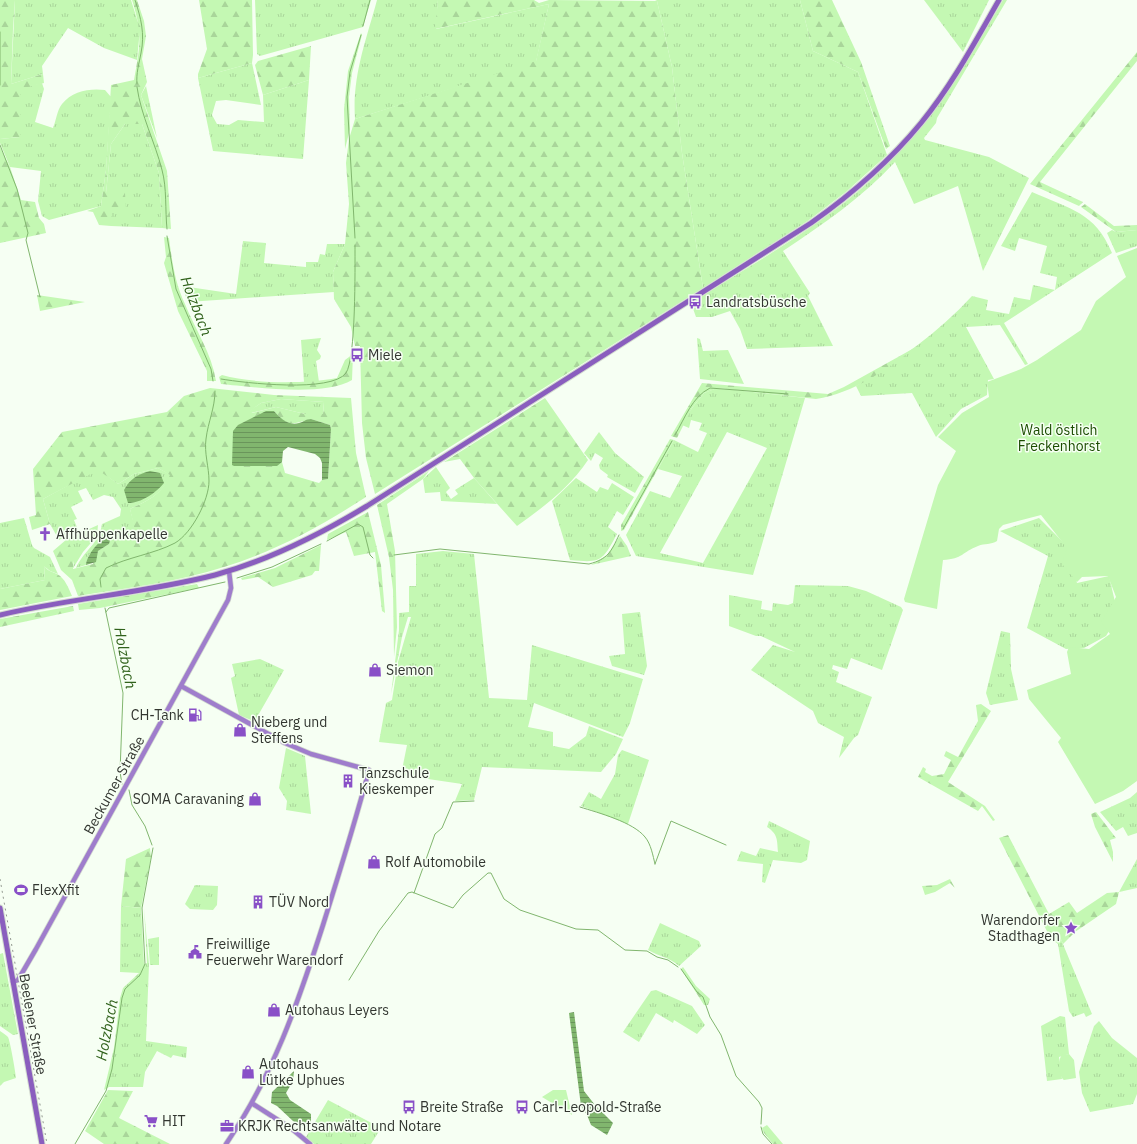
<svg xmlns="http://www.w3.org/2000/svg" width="1137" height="1144" font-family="'IBM Plex Sans',sans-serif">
	<defs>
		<pattern id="grass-tufts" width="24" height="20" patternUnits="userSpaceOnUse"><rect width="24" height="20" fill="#c4f8b3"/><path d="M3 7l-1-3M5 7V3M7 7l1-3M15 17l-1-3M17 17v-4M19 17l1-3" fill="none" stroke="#a9d59a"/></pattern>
		<pattern id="forest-firs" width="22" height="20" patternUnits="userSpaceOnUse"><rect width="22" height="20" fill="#c4f8b3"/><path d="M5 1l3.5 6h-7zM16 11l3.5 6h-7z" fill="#a9d59a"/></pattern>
		<pattern id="water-rules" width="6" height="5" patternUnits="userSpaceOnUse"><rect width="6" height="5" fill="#81b66e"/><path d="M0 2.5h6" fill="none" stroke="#6a955b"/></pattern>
	</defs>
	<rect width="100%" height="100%" fill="#f6fff3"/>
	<path fill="url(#grass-tufts)" fill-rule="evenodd" d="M15 0H131L140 29 137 60 104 48 68 28 42 66 43 74 11 84Z
		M255 0H371L363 27 260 56 257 54Z
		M377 0H438L436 29 549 4 536 62 355 119C352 76 366 41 377 0Z
		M655 0H800L813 51 858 72 887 155 847 191 809 220 703 288 682 153 672 67 657 1Z
		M924 0H989L963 52Z
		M1003 0H1007L937 118 936 123 924 138 925 140 989 157 1029 178 983 271 958 186 914 204 895 162C862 198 823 224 783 251L810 293 808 296 833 346 747 349 740 329 730 311 712 317H696L691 303C752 264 817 229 871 180 926 129 965 65 1003 0Z
		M361 33 362 35 352 73 349 97 350 129 345 149 344 109 348 71Z
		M252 63 261 105 226 100 216 101 212 115 217 124 229 125 238 120 264 122 263 95 309 80 303 159 213 151 198 78Z
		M42 83 44 89 35 122 53 128C56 121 57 110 62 104 72 91 90 88 105 90L111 97 106 170 101 206 49 220 42 216 38 201 41 171 10 167 0 143V139L20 137V88Z
		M146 86 157 138 141 95Z
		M125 124H142L159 173 162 228 111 226V212L106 193 111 144Z
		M1032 192C1070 209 1095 212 1112 253L1004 323 1028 364 1025 365 1000 325 966 327 994 379 988 380 987 395 961 409 936 437 912 393 861 396 856 386C899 360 938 333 972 296L988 300 986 310 1009 314 1014 297 1030 300 1033 285 1055 290 1057 277 1040 273 1047 246 1019 238 1015 251 1001 246Z
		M1112 230 1116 232 1137 230V246L1116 253 1107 233Z
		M243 241 266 243 264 263 306 267V262H318L320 254 325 255 327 244H345L333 272 334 292 188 302 182 286 236 294Z
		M321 338 317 350 321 356 320 359 316 361 319 382H304L301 340Z
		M697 338 700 339 703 351 728 350 744 384 700 379Z
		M717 388 805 398 753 575 636 556 626 535 650 491 670 498 682 476 658 469 674 440 698 452 707 433 699 430 702 423 691 420 689 428 682 425 692 408 704 393ZM727 432 767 448 703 563 660 553Z
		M281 399 324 402 323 414H305L276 407 251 413 249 411 261 403Z
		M599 432 615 453 644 477 635 493 607 477 608 475 600 469 599 465 603 458 595 453 591 461 584 453Z
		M436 467 450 488 446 492 451 499 458 494 455 490 474 478 497 504 441 501 440 492 425 493 423 479Z
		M158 468 171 475C161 495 149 500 130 509L137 535 121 540 113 531 89 555 86 565 76 568C84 550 99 544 102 524L120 516 121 509 113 497 104 495 93 500 86 488 78 491 83 501 71 507 77 519 74 520 78 530 59 540 50 524 43 499 98 469 118 484 134 474Z
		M576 478 597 492 600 487 608 490 612 483 634 497 623 515 617 511 608 527 617 534C602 562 601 563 570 560L552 501Z
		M24 518 32 545 34 548 50 557 58 574 50 571 44 566 45 580 0 589V523Z
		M1039 518 1067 546 1077 583 1109 576 1115 602 1109 631 1106 636 1084 648 1066 649 1027 628 1048 556 1000 531Z
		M98 525 97 536 83 552 72 570 74 564 67 539Z
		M443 551 474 554 489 698 527 700 532 645 643 679 630 723 623 737 534 703 528 727 553 732V746L569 749 586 736 589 726 623 739 616 754 601 772 482 767 474 800 455 801 462 784 401 775 407 745 379 742 386 703 392 700 398 662 411 617H408L402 637 391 694 399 630V613L409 612V586H416V554Z
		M795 585 848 586 866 591 901 607 903 610 882 670 851 658 847 669 833 665 832 669 839 672 836 682 872 697 858 735 854 738 839 758 844 737 818 723 813 711 751 670 773 645 795 652 761 636H756L729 626V595L762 601 761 609 772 611 773 603 788 605 793 603Z
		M640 612 647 666 644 675 612 666 609 656 625 654 622 614Z
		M1001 631 1010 633 1011 669 1018 700 990 705 986 693Z
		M260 659 284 670 256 719 251 720 239 715 231 678 235 676 232 664Z
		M286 748 305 756 311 814 286 810 287 801 279 788Z
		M622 750 649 760 628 824 581 806 589 792 601 799 615 774 618 755Z
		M1137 792V833L1128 836 1123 827 1116 831 1100 812 1130 798Z
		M769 821 810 841 807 860 801 863 773 860 765 883 762 882 763 864 737 861 741 851 756 856 760 848 778 852C777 840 778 834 767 827Z
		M1137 859V888L1119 892Z
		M149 881 144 908 149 965 146 1041 187 1047 186 1058 173 1055 171 1058 157 1051 145 1072 143 1087H109L104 1090 114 1048 120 998 123 988 139 973 120 972 121 906 141 908 144 964 147 963 144 908Z
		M195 885 218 886 217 905 213 910 190 909 185 904Z
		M660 923 699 941 701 946 679 966C669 957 660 957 648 950Z
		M159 937V965H150L148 939Z
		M1060 937 1092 1014 1086 1017 1084 1013 1073 1017 1069 1011 1057 938Z
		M3 953 18 1034 13 1035 0 1026V954Z
		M656 990 692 1006 705 1025 697 1034 674 1020 673 1023 656 1013 639 1042 623 1032 651 991Z
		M1060 1016 1065 1017 1069 1054 1059 1057 1062 1079 1047 1081 1041 1026Z
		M1099 1021 1112 1038 1137 1058V1094L1133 1104 1090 1112 1082 1093 1079 1072 1094 1026Z
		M0 1031C3 1033 6 1035 8 1037 10 1040 16 1075 16 1078L4 1082 0 1086Z
		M328 1100 381 1128 371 1144H314L306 1137Z"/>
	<path fill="url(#forest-firs)" fill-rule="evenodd" d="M0 0H15L13 29 11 84 43 74 44 83 20 89V137L0 139Z
		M132 0H137L144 21 146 36 142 59 147 82 141 95 167 171 171 229 162 228 159 173 142 124H125L111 144 106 193 123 191 125 193 126 211 111 212V226L99 225 93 212 87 211 101 206 106 170 111 85 134 80C140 46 143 34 132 0Z
		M199 0H252L253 55 252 63 198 78V74L207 49Z
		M438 0H534L539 3 549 0 657 1 672 67 682 153 703 288 375 494 366 458 362 423 360 346H355L351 327 334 299 333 272 345 244 349 204 346 163 349 139 355 119 536 61 549 4 435 29Z
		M800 0H832L861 62 890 146 886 149 858 72 813 51Z
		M311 46 309 80 263 95 255 65 258 61Z
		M1137 52V61L1040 182 1083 202 1079 206 1030 184Z
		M0 147 10 167 21 200 35 202 39 218 44 224 46 233 0 243Z
		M1085 204 1114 226 1137 225V230L1116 232 1081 207Z
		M164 237 169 238C172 261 175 283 185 304 195 329 212 354 216 381H207V371L178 311 164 263 166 257Z
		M37 295 85 302 40 311Z
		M916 347C886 370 854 393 816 399L718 388 704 393 692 408 677 438 671 436 702 383 828 394 844 387Z
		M353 354 352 380C325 397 253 387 221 384L219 377 222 375C254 384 305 384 337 378L345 360Z
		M210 388 274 395 351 398 356 453 366 497C321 526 276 551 224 567 177 582 127 588 78 596L72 580 61 570 53 551 67 539 74 554 73 569 93 564 98 551 109 544 108 537 106 538 113 530 121 540 136 535 130 509C149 500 161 495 170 475L158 468 134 474 118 484 98 470 43 499 50 524 32 530 29 517 36 515 33 469 62 432 167 412 184 396ZM281 399 324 402 323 414H305L276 407 252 413 250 411 261 403ZM266 411H274C288 428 292 424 311 419L330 425 331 429 328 479 322 480 319 483 285 473 282 462 273 466 253 465Z
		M545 398 588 460C569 488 545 506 517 526L474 478 460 459 444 462Z
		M670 439 674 440 624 530 621 531V525Z
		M429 471 423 479 387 504 395 551 397 627 394 657 393 590 389 557 377 505Z
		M368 512 381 565 385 613 382 611 375 552 354 556 346 532 327 540 328 534Z
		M620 536 627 546 631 556 591 565 607 555Z
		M321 545 319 571H315L312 575 273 587 258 577 242 580 241 578 275 568Z
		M44 565C47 571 51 571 57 574 65 578 69 589 72 596L0 610V589L45 580Z
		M197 584 199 588 188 590 100 608 79 610 78 604Z
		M73 606 74 611 0 627V619Z
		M981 704 991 711 948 782 985 806 995 820 993 821 982 806 978 811 918 777 923 767 926 769 925 772 932 776 944 774 951 760 944 756 946 751 958 757 978 721 976 705Z
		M1096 812 1116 838 1110 840 1113 852V862L1095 827 1091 814Z
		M1008 835 1049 914 1069 902 1077 913 1107 893 1119 892 1116 904 1075 932 1063 944 1060 937 1058 938V944L1051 939 999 838Z
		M150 848 151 857 141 908 121 906 126 859Z
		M950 879 955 888 950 883 935 892 925 895 922 886 937 885Z
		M683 967 696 986 710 999 708 1005H704L681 969Z
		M108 1090 133 1091 119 1118 170 1144H104L85 1131Z
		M767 1125 783 1144H773L764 1133 762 1128Z"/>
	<path fill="#c4f8b3" d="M1137 248V781L1123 791 1095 804 1058 742 1061 738 1029 699 1027 690 1071 674 1067 652 1069 647 1089 649 1110 634 1101 622 1116 597 1108 576 1082 577 1077 582 1062 564 1067 548 1041 515 1003 525 999 529 997 541C991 545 985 543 978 546 962 552 963 559 943 560L937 609 905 602 904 599 938 485 956 451 938 437 962 413 989 397 987 382 1021 369 1037 360 1081 330 1096 301 1126 277 1117 256Z
		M1069 1054 1074 1060 1076 1078 1064 1080C1059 1077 1057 1060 1062 1055Z
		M553 1090H566L572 1115 542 1097Z"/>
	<path fill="url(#water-rules)" d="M266 411H274C280 418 288 426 299 423 304 422 305 419 311 419L330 425 331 429 328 479 322 480V463L320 458 315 454 288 447 283 451 282 462 277 466H234L232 465 233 431 238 425Z
		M150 471 160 473 164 483C156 493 141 503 128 503L124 490C130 479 138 474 150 471Z
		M108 537 110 540 109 544 98 551 96 562 86 565C87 555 98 541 108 537Z
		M574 1012 584 1091 595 1105 613 1123 607 1135 591 1125 587 1115 581 1106 569 1013Z
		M294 1071 293 1081 286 1093 290 1100 311 1114V1121L305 1127 293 1121 277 1106 271 1103 272 1092Z"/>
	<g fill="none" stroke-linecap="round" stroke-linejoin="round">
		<path stroke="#81b66e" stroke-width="1" d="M135 0C141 18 145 34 141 53 139 64 136 73 137 84
			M363 26 370 0
			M0 85V32
			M137 87C141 116 155 142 162 170 167 188 165 210 167 229
			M0 145 17 189 28 233 26 240 40 297
			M167 236 176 289 211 369 213 381
			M355 238 347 97 350 72 361 35
			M221 379C245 383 331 393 346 373 356 358 355 268 355 245
			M675 435C685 418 692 397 710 388L788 394
			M623 529 672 441
			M327 541 358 524 363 527 370 555 373 558
			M394 555 440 549 589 564C608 559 611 552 619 535
			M237 578 272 567 321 544
			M101 587 100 579 106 568C128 557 154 554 175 543 192 533 209 500 209 481 209 467 204 453 206 439 208 422 215 408 215 391
			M105 608 123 693 120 772 122 784
			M106 612 109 608 225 582
			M129 790 132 805 145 826 152 845
			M580 807C599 813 633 822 645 837 651 844 653 856 655 864
			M655 864 671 821 726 845
			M414 893 435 834 442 828 453 802 474 801
			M681 969 697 992 703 997 710 1017 721 1035 736 1076 759 1102 762 1108 761 1124
			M349 980 379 931 408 893 412 892 453 908 463 895 488 873H491L504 899 520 910 576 929 598 930 625 950 647 951 657 957 668 960 678 967
			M761 1127 763 1134 772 1144
			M75 1144 106 1091 112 1069 122 998 125 989 140 975 145 964 142 908 153 848"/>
		<g stroke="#d3dbd0" stroke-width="6">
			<path id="secondary" d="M181 686 285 743 311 754 369 770C355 823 339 874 323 925 298 1003 273 1076 226 1144
				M13 982 18 980 36 949 228 600 231 588 229 571
				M253 1104 292 1129 310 1144"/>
		</g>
		<g stroke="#d3dbd0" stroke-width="7">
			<path id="primary" d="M0 615C71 598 145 593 215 575 270 560 319 535 367 506L811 223C852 194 889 162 921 123 952 85 975 42 999 0
				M0 908 42 1144"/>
		</g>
		<use href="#secondary" stroke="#9f7dcc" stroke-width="4.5"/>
		<use href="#primary" stroke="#8a5ebe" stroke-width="5"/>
		<path stroke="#939990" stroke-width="1" stroke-dasharray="2 4" stroke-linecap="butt" d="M0 879 47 1144"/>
	</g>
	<defs>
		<g id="bus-bare" transform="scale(1.08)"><path d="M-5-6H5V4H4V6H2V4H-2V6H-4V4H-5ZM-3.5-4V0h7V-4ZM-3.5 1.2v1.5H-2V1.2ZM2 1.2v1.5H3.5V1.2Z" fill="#8950c7" stroke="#f6fff3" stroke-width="2.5" paint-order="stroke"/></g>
		<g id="church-bare" transform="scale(1.08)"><path d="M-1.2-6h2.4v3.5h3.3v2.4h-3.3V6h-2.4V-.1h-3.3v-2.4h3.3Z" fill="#8950c7" stroke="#f6fff3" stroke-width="2.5" paint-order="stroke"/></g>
		<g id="shop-bare" transform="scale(1.08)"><path d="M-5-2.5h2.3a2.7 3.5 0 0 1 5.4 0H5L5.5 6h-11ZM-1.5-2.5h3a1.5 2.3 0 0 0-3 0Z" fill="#8950c7" stroke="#f6fff3" stroke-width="2.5" paint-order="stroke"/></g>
		<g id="fuel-bare" transform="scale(1.08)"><path d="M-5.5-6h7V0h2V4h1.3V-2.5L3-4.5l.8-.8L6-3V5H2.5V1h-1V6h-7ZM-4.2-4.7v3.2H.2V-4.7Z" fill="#8950c7" stroke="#f6fff3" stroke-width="2.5" paint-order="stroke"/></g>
		<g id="building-bare" transform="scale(1.08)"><path d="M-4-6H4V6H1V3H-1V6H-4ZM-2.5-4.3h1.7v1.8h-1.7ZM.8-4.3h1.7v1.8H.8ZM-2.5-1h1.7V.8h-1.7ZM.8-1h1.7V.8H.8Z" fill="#8950c7" stroke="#f6fff3" stroke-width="2.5" paint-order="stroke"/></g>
		<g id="stadium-bare" transform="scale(1.08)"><path d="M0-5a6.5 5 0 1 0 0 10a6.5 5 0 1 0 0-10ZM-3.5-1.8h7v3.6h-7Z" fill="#8950c7" stroke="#f6fff3" stroke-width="2.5" paint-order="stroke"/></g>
		<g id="sight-bare" transform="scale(1.08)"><path d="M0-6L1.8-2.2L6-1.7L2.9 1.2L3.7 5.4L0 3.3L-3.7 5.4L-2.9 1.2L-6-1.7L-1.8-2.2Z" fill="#8950c7" stroke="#f6fff3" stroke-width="2.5" paint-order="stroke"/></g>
		<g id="civic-bare" transform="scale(1.08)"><path d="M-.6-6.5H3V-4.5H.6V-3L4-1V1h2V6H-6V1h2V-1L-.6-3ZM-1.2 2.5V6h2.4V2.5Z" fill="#8950c7" stroke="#f6fff3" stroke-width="2.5" paint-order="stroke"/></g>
		<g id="supermarket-bare" transform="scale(1.08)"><path d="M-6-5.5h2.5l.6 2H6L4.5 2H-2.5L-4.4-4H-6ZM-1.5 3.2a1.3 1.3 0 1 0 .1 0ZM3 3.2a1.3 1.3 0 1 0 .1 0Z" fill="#8950c7" stroke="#f6fff3" stroke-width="2.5" paint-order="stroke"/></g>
		<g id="office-bare" transform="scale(1.08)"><path d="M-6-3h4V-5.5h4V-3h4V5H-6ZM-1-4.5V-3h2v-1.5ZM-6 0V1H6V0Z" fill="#8950c7" stroke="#f6fff3" stroke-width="2.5" paint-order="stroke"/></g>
	</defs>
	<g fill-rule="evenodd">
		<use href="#bus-bare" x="695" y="302"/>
		<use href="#bus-bare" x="357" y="355"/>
		<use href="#church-bare" x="45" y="534"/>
		<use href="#shop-bare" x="375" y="670"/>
		<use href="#fuel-bare" x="195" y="715"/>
		<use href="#shop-bare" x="240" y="730"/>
		<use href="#building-bare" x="348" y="781"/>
		<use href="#shop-bare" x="255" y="799"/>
		<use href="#shop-bare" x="374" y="862"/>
		<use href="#stadium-bare" x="21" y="890"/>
		<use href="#building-bare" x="258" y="902"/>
		<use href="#sight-bare" x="1071" y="928"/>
		<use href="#civic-bare" x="195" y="952"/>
		<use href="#shop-bare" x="274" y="1010"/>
		<use href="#shop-bare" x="248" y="1072"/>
		<use href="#bus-bare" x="409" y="1107"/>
		<use href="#bus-bare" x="522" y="1107"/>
		<use href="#supermarket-bare" x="151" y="1121"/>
		<use href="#office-bare" x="227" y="1126"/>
	</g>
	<g text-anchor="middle" stroke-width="3" stroke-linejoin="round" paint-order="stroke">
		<g font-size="14" fill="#323630" stroke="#f6fff3" text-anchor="start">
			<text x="706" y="307">Landratsbüsche</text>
			<text x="368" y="360">Miele</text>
			<text x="56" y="539">Affhüppenkapelle</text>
			<text x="386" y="675">Siemon</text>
			<text x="184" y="720" text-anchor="end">CH-Tank</text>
			<text x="251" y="727">Nieberg und<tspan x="251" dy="16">Steffens</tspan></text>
			<text x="359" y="778">Tanzschule<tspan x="359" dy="16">Kieskemper</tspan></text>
			<text x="244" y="804" text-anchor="end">SOMA Caravaning</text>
			<text x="385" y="867">Rolf Automobile</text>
			<text x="32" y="895">FlexXfit</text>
			<text x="269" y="907">TÜV Nord</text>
			<text x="1060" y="925" text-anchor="end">Warendorfer<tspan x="1060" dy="16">Stadthagen</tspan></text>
			<text x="206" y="949">Freiwillige<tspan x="206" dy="16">Feuerwehr Warendorf</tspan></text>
			<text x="285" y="1015">Autohaus Leyers</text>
			<text x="259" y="1069">Autohaus<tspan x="259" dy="16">Lütke Uphues</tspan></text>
			<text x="420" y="1112">Breite Straße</text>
			<text x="533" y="1112">Carl-Leopold-Straße</text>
			<text x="162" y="1126">HIT</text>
			<text x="238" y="1131">KRJK Rechtsanwälte und Notare</text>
		</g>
		<g font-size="14" fill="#1b4d00" stroke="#f6fff3">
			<text x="1059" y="435">Wald östlich<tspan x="1059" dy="16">Freckenhorst</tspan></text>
		</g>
		<g font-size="14" fill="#323630" stroke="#f6fff3">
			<text transform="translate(114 785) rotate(-61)" y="5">Beckumer Straße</text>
			<text transform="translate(33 1024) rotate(80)" y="5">Beelener Straße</text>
		</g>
		<g font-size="15" font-style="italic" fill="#30621b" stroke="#f6fff3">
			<text transform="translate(196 306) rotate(69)" y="5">Holzbach</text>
			<text transform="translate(125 658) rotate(79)" y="5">Holzbach</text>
			<text transform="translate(107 1030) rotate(-79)" y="5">Holzbach</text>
		</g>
	</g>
</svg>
